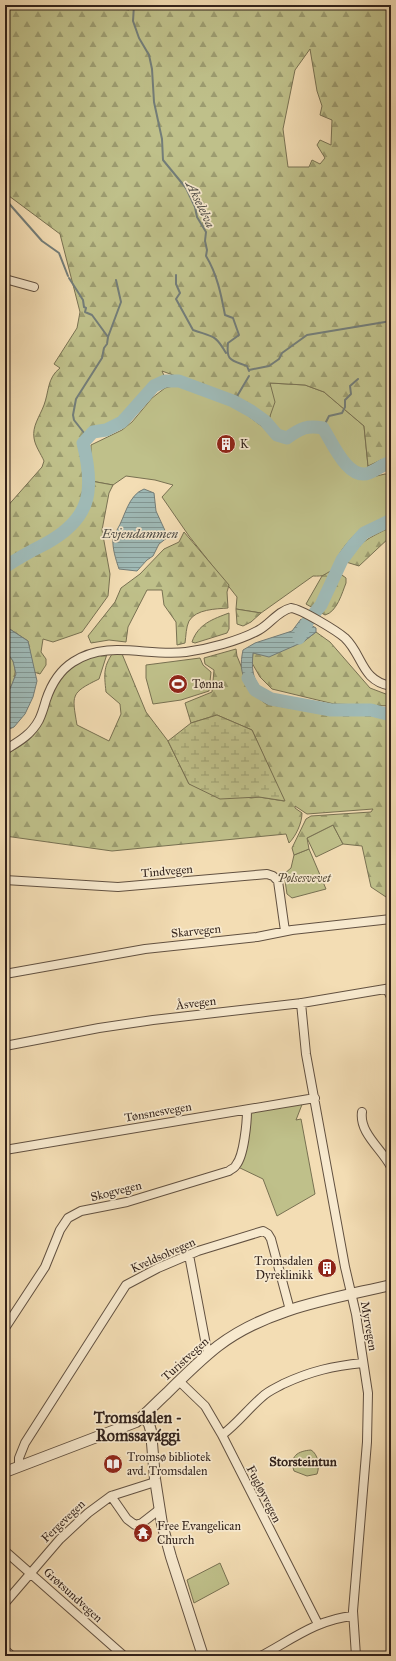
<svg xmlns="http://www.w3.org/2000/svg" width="396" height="1661" font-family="'IM FELL Great Primer',serif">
	<defs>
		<pattern id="forest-firs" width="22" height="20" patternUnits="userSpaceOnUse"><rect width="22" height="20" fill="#bfc08a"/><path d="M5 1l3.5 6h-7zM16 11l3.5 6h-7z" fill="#9c9c70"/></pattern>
		<pattern id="wetland-marsh" width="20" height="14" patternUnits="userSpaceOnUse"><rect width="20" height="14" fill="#bfc08a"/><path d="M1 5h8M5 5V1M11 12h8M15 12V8" fill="none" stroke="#9c9c70"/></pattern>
		<pattern id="water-rules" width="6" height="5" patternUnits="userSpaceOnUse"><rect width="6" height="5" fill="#9fbab7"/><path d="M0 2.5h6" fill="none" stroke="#829794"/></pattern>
	</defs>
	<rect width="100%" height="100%" fill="#f3ddb4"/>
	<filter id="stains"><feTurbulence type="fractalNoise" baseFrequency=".005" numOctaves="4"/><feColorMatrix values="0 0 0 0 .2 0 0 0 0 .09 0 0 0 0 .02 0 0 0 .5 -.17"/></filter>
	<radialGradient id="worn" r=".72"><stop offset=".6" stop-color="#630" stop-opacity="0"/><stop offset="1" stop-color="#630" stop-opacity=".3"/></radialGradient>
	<path fill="#bfc08a" stroke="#787152" d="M270 383 305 385 324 392 364 426 368 466 364 479 385 474 391 475V515C381 521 367 524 358 532 352 537 344 546 340 553 333 569 333 577 313 576L261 613 236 609 237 597 189 536 162 497 173 485 155 480 126 476 113 485 91 481V445L122 430 132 422 152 398 165 388 173 386H183L234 405 264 428 270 417Z
		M200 658 203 665 211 672 209 691 181 700 153 704 146 678V665Z
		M333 825 343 844 316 857 307 838Z
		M309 849 326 889 292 898 287 894 284 874 291 868 294 855Z
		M303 1102 296 1120 301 1119 315 1194 277 1216 263 1179 238 1167 250 1112Z
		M311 1450C318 1454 320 1466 317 1474L307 1476 294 1471C289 1456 298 1451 311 1450Z
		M220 1563 229 1584 194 1603 187 1580Z"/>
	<path fill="url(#forest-firs)" stroke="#787152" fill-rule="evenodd" d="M5 5H110V7L129 10 130 5H391V458L381 460 368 466 364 426 324 392 305 385 270 383 275 402 269 419 241 400 162 371 166 380 153 385 122 421 106 430 93 432 82 443C87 465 91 488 83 509 77 522 54 538 41 545 29 551 18 558 5 561V538L8 536 5 533V509L42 467 44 461C41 454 35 446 34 438 32 426 40 416 44 405 49 392 47 378 60 368L54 364 77 328 80 312 60 234 5 193ZM310 49 317 91 322 106 320 115 332 120 331 145 320 140 317 145 325 158 320 164 312 160 309 167H288L283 129 295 70Z
		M91 481 113 485 109 493 102 530 110 574 108 596 82 632 53 642 43 639 41 652 46 659V665L40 674 34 672 28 641 5 626V571L63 535 84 512Z
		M391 527V536L359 566 346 562C362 540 367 539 391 527Z
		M184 532 229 585 227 592 228 608C216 609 196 609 189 621 186 627 186 636 185 643L177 645 176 622 164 605 162 590H147L128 627 126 642 109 640 91 643 88 636 115 602 121 588 140 574 164 549 179 542Z
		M334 569 346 578V583C342 593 337 612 325 615L306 604 322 576Z
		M236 609 261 613 251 622 243 626 237 624Z
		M229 613V629L227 633 195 643 192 642C198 624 213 619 229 613Z
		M316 632 330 642 370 688 391 696V706L334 704 272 689 260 677 252 663 253 652 303 642Z
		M120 649 146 712 168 741 189 784 251 798 259 797 284 801 252 730 217 715 191 723 185 703 212 692 214 670 205 664 204 658 236 649 237 656 252 693 266 704 332 715H368L391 719V897L389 899 371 887 362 846 343 844 333 825 307 838 309 849 294 855 292 848 306 819 311 816 371 812 373 809 307 814 295 806V808L302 813C302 823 296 836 289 843L286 834 112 851 5 836V755C15 749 28 743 35 733 45 720 47 702 54 688 65 667 85 657 107 654L99 679C70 693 72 695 77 725L109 741 121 714 120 704 106 692C104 673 103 666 115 650Z
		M5 650C18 661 19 682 5 693Z"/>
	<path fill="url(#wetland-marsh)" stroke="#787152" d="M217 715 252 730 285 801 259 797 220 799 189 784 168 741 191 723Z"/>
	<path fill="url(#water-rules)" stroke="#737d79" d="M144 489 154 493 156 511 168 537 159 544 153 556 147 560 137 571 119 569C116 560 112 548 113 538 114 535 115 533 117 530 125 517 128 495 144 489Z
		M301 619 316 628V632L303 642 269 657 253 653C251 676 254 682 271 699 247 686 237 678 243 650L255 643 292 631Z
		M5 626 28 641 37 681 33 697 25 714 14 727 5 731V693L10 689 16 674 13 661 5 650Z"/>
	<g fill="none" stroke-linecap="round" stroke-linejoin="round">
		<path stroke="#737d79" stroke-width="2" d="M134 5 133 21 139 38 149 55 152 69 154 102 162 139 163 160 186 188 195 207 197 217 206 232 205 241 207 250 206 256C217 274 221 294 225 315L233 318 239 335 228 343C226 361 231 360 247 366L249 371
			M5 199 42 241 59 253 68 276
			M176 275V284L180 293 176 299 193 330C213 337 215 334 226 353
			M69 278 83 300 84 307 86 308 85 312 92 315 108 337
			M249 370 269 366 279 359 282 353 307 335 391 321
			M231 401 236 398 249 376
			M323 428 329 416 342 413 345 407V400L351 394 350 386 358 379
			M88 438 74 420 73 415 76 399 102 358 104 348 107 344 108 337 121 302 116 280"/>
		<path stroke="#9fbab7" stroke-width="13" d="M5 567C18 558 31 551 45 544 91 519 95 491 83 443L93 432 106 430 122 422 154 386 165 381H179L233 401 251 411 265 421 277 435 287 438C301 428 307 425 323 428 332 442 348 481 369 473 377 470 381 465 391 462
			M299 638 308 621 321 605 342 560 354 544 364 533 391 520
			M248 678 255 690 271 699 331 710H371L391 715"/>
		<g stroke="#625141" stroke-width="10">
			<path id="minor" d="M5 279 34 287
				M5 750C18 742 31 735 39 720 42 714 44 707 46 700 51 685 59 671 73 662 107 639 148 657 186 652 208 649 239 641 259 630 270 624 278 611 291 608 301 609 337 631 345 638 363 655 361 681 391 686
				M5 880 118 887 267 874 273 876 278 881 285 931
				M5 974 145 949 257 937 292 930 391 919
				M387 989 391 997
				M301 1003 306 1054 345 1267 356 1314 368 1393 367 1442 353 1611 356 1656
				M5 1046 99 1028 153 1020 302 1003 391 988
				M362 1112C359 1133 382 1149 391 1167
				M5 1150 315 1098
				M189 1255 206 1345 209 1353
				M5 1328 45 1267 60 1230 68 1218 81 1211 127 1202 229 1171C231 1169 235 1168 236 1165 244 1156 247 1122 247 1110
				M179 1381 205 1406 222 1435 318 1624
				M222 1435C237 1424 248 1409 262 1397 268 1391 276 1388 283 1384 311 1371 333 1366 363 1363
				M19 1467V1458L25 1443 126 1285 158 1268 198 1251 263 1231 268 1234 271 1239 290 1310
				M111 1496 127 1519 135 1525 142 1523 160 1509
				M5 1551 124 1656
				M5 1603 60 1539 88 1513 111 1496 155 1482
				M5 1650 12 1656
				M261 1656C291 1640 318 1619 353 1616"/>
		</g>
		<g stroke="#625141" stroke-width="12">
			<path id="tertiary" d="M143 1416 149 1424 151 1431 155 1479 162 1524 171 1557 203 1656
				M5 1472 136 1422C147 1413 156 1403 167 1393 183 1377 200 1360 218 1346 268 1308 332 1299 391 1285"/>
		</g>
		<use href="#minor" stroke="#f7e9ce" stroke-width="8"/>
		<use href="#tertiary" stroke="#f7e9ce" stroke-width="10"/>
	</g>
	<defs>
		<g id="building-disc" transform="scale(1)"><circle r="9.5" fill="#8f2418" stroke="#f7e9ce"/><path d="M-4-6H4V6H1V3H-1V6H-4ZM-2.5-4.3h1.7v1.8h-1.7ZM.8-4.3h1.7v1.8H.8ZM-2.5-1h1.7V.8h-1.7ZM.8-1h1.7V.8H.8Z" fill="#fff"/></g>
		<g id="stadium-disc" transform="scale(1)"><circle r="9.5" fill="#8f2418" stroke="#f7e9ce"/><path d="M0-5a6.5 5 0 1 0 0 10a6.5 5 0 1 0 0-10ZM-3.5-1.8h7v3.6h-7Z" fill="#fff"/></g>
		<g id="library-disc" transform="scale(1)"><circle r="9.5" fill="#8f2418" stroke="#f7e9ce"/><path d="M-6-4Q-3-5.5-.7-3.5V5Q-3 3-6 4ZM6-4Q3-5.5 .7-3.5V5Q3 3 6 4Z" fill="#fff"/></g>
		<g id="temple-disc" transform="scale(1)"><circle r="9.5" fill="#8f2418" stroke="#f7e9ce"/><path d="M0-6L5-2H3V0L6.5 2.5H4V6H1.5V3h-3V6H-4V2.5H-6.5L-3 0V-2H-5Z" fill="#fff"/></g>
	</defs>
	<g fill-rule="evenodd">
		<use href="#building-disc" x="226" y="444"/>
		<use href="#stadium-disc" x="178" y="684"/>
		<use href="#building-disc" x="327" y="1268"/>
		<use href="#library-disc" x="113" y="1464"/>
		<use href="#temple-disc" x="143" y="1533"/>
	</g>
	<g text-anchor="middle" stroke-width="3.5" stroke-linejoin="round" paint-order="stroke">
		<g font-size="12" fill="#32221b" stroke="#f7e9ce" text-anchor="start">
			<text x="240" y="448">K</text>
			<text x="192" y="688">Tønna</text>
			<text x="313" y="1265" text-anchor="end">Tromsdalen<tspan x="313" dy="14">Dyreklinikk</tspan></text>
			<text x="127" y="1461">Tromsø bibliotek<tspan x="127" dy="14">avd. Tromsdalen</tspan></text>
			<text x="157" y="1530">Free Evangelican<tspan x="157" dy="14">Church</tspan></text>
		</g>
		<g font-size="12" fill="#32221b" stroke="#f7e9ce">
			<text transform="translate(167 871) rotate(-5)" y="4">Tindvegen</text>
			<text transform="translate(196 931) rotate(-6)" y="4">Skarvegen</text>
			<text transform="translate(196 1003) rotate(-7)" y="4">Åsvegen</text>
			<text transform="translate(158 1112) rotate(-10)" y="4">Tønsnesvegen</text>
			<text transform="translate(116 1191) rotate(-14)" y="4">Skogvegen</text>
			<text transform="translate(163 1255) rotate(-24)" y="4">Kveldsolvegen</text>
			<text transform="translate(369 1326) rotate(80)" y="4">Myrvegen</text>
			<text transform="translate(185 1359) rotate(-42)" y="4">Turistvegen</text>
			<text transform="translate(264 1494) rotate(63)" y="4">Fugløyvegen</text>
			<text transform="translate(63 1521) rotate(-44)" y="4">Fergevegen</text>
			<text transform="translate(73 1595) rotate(42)" y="4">Grøtsundvegen</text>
		</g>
		<g font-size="12" font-style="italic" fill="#554a37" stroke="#f7e9ce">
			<text x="304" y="882">Pølsesvevet</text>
		</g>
		<g font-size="13" font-style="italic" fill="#53504a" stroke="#f7e9ce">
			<text transform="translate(201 204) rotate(64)" y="5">Akselelva</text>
			<text x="140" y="538">Evjendammen</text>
		</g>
		<g font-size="13" font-weight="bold" fill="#32221b" stroke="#f7e9ce">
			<text x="303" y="1466">Storsteintun</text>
		</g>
		<g font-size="16" font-weight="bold" fill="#32221b" stroke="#f7e9ce">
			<text x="138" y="1423">Tromsdalen -<tspan x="138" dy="18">Romssavággi</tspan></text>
		</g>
	</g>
	<rect width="396" height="1661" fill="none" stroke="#f3ddb4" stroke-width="20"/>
	<rect x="6" y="6" width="384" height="1649" fill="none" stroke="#32221b" stroke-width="2"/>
	<rect x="10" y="10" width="376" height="1641" fill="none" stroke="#32221b"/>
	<rect width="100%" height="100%" filter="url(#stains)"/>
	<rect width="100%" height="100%" fill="url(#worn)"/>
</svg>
